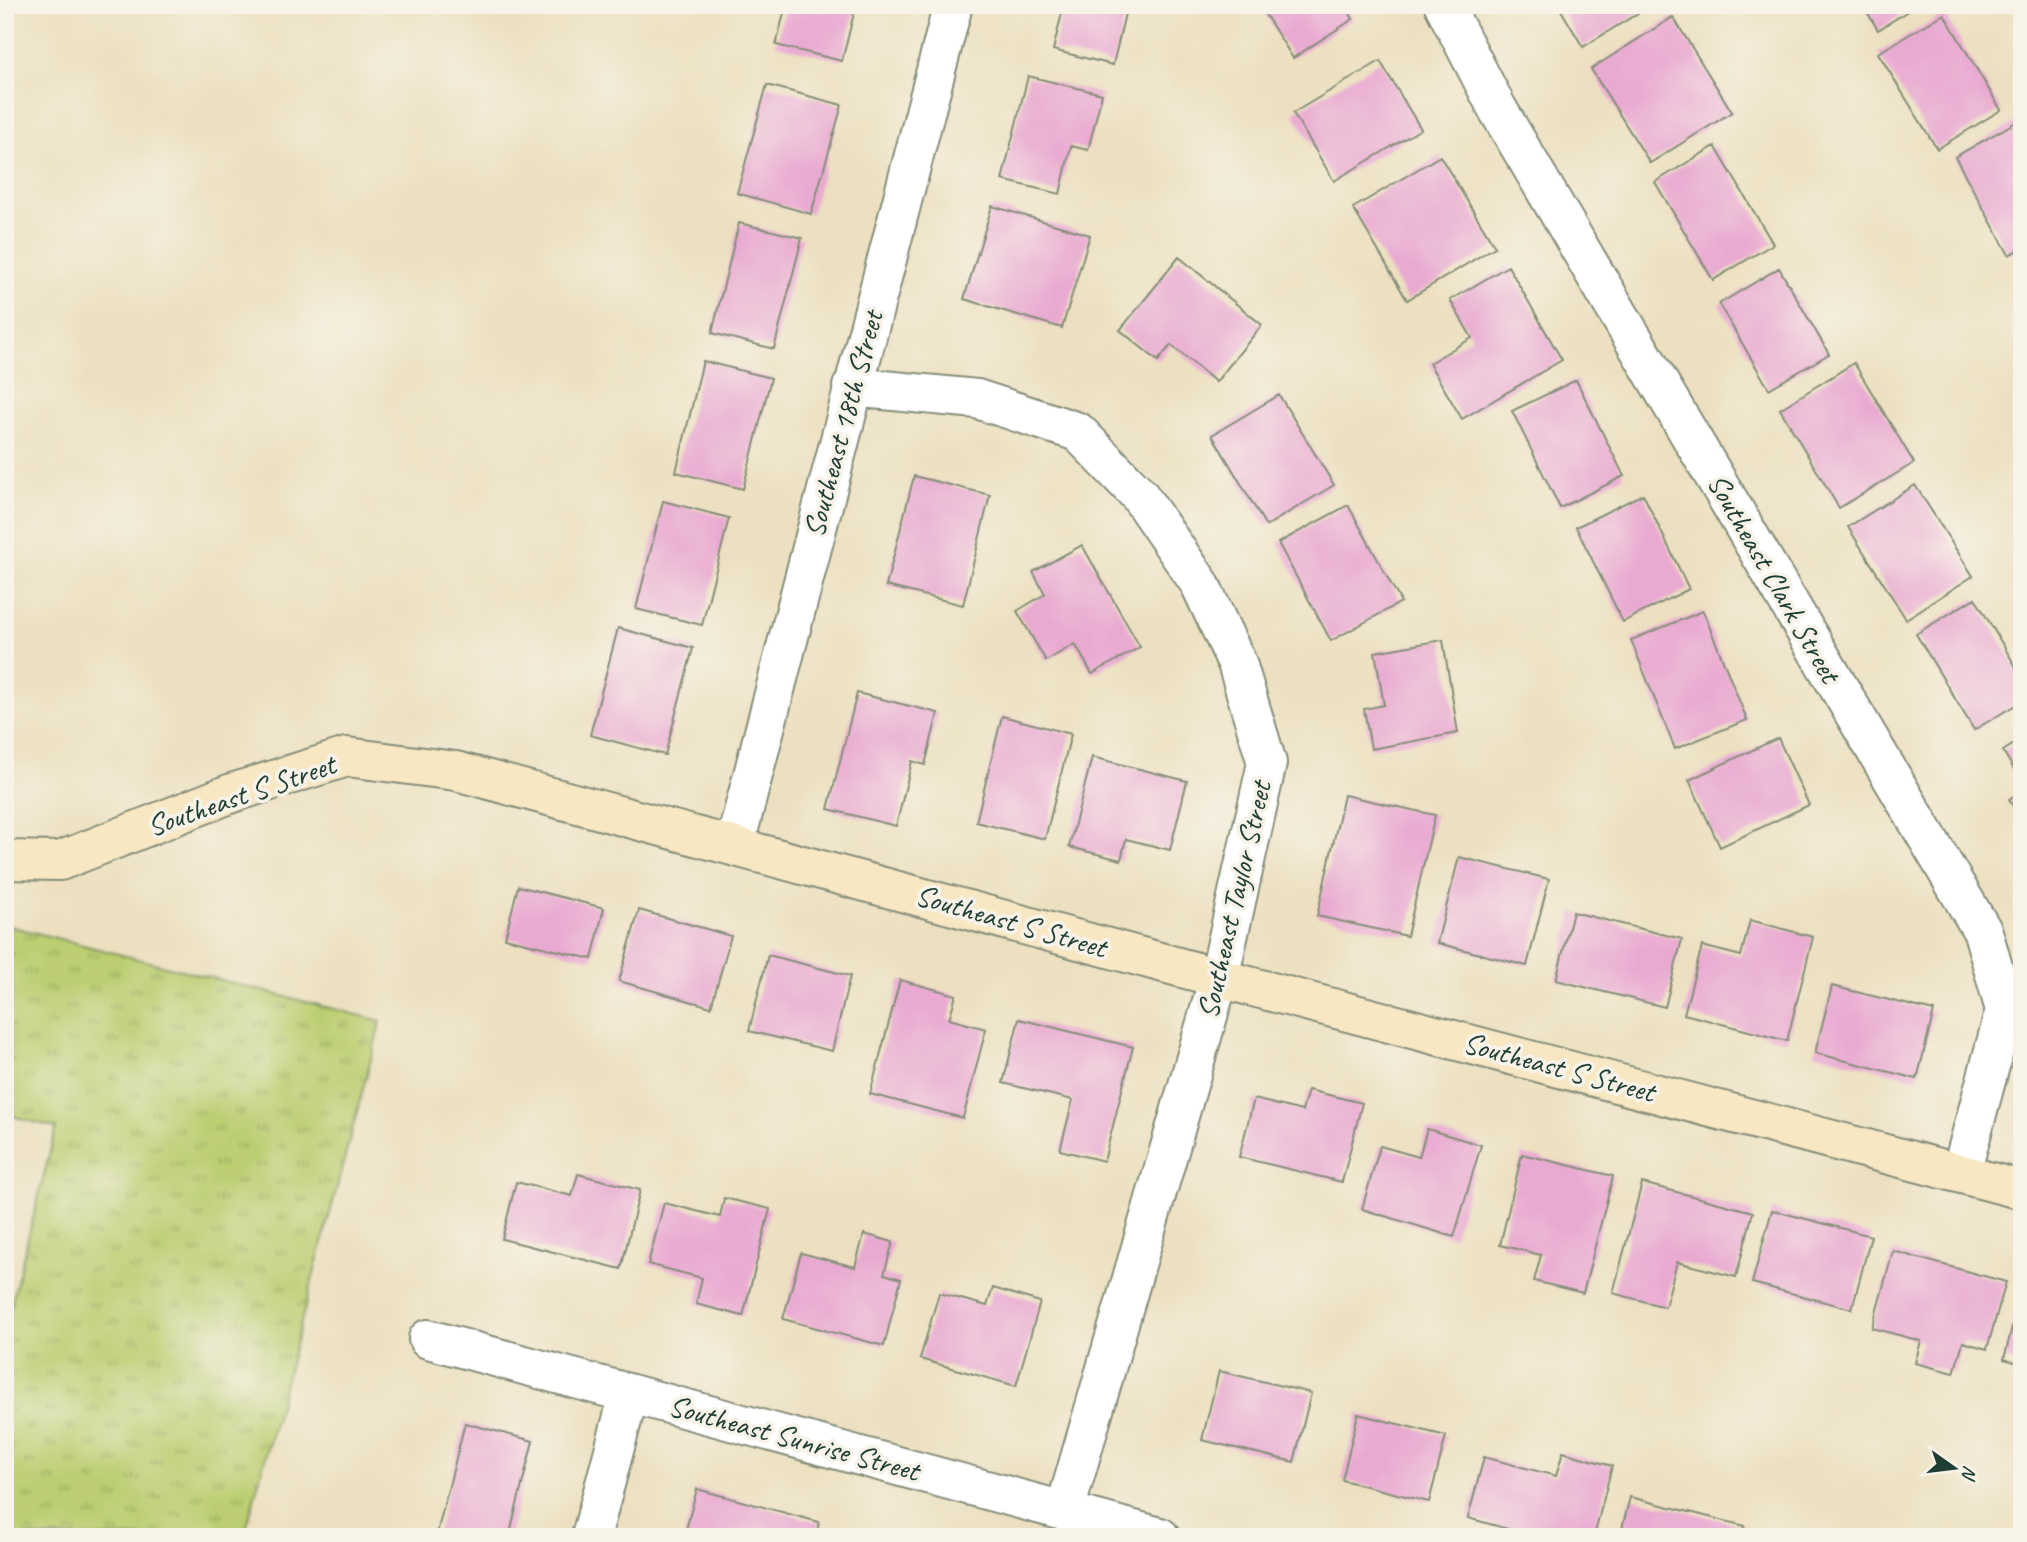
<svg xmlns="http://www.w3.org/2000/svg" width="2027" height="1542" font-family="Caveat,sans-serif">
	<defs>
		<pattern id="grass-tufts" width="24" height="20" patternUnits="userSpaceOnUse" patternTransform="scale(1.75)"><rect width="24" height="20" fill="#bcce71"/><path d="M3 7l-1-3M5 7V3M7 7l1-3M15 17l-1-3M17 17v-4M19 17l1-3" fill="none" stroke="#98a85e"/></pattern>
	</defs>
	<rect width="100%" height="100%" fill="#f7f3e8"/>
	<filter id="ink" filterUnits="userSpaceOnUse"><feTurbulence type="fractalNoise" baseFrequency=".0143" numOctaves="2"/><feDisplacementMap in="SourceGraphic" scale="14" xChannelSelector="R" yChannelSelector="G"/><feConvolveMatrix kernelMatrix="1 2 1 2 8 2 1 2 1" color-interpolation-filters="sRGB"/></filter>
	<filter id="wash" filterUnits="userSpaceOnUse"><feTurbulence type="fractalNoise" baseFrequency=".00686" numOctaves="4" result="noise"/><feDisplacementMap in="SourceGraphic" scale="28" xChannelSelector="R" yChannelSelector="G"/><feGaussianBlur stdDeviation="1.57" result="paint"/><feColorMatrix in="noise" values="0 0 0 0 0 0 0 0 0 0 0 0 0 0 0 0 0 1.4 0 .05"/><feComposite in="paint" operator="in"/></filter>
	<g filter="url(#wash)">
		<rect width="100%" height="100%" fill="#ece0c0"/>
		<path fill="url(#grass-tufts)" stroke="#6e8652" stroke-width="2" d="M5 925 381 1021 244 1537H5V1328L56 1128 5 1114Z"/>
		<g id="blocks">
			<path fill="#e9aad1" d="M786 5H856L842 61 776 45Z
				M1064 5H1127L1113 65 1053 50Z
				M1259 5H1345L1353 19 1293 58Z
				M1558 5H1651L1583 47Z
				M1863 5H1917L1878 30Z
				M1944 14 2001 110 1937 149 1878 53Z
				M1673 17 1732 112 1650 163 1591 69Z
				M1380 61 1421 129 1334 181 1293 113Z
				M1028 76 1102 94 1088 150 1071 146 1060 194 1002 180Z
				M767 85 842 105 811 214 737 193Z
				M2016 122 2022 132V248L2009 255 1955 157Z
				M1715 146 1773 244 1713 280 1655 182Z
				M1440 156 1495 247 1407 300 1353 208Z
				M992 206 1090 235 1062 328 964 299Z
				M739 223 802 238 774 349 712 333Z
				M1179 257 1262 325 1216 382 1171 345 1158 361 1120 330Z
				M1508 266 1562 360 1462 419 1429 363 1472 338 1450 300Z
				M1779 268 1829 354 1769 389 1719 304Z
				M2022 272V289L2015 277Z
				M703 361 771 378 743 489 676 472Z
				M1854 363 1914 463 1839 508 1780 409Z
				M1576 380 1624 476 1560 508 1512 411Z
				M1279 395 1334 485 1266 526 1212 435Z
				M914 476 990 495 963 605 886 586Z
				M1915 485 1973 576 1906 619 1848 527Z
				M1643 494 1689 589 1623 622 1576 527Z
				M663 501 729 518 702 625 636 609Z
				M1348 505 1401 602 1331 641 1278 543Z
				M1082 545 1140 647 1092 674 1075 644 1046 661 1017 611 1045 594 1033 572Z
				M1975 598 2022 677V701L1974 730 1916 634Z
				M1703 611 1747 720 1675 749 1631 640Z
				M618 628 693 648 665 755 590 735Z
				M1443 640 1458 733 1371 749 1364 709 1384 705 1375 652Z
				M857 693 938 713 925 765 912 761 896 826 828 809Z
				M1002 716 1071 734 1045 839 976 822Z
				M1778 738 1809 805 1720 847 1689 780Z
				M2022 739V783L2003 751Z
				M1092 757 1187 781 1170 850 1126 839 1121 860 1069 847Z
				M2022 791V821L2009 799Z
				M1344 795 1435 815 1407 936 1317 916Z
				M1459 857 1549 879 1527 966 1437 943Z
				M518 886 604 908 592 959 505 938Z
				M639 910 731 936 711 1007 619 981Z
				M1573 912 1682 939 1665 1007 1556 980Z
				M1750 920 1813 937 1787 1041 1684 1014 1702 946 1741 956Z
				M768 955 850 976 832 1051 749 1031Z
				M900 980 956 995 949 1019 986 1029 963 1118 870 1094Z
				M1832 986 1934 1011 1917 1079 1815 1053Z
				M1019 1019 1133 1047 1104 1161 1060 1150 1073 1100 1003 1083Z
				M1308 1090 1362 1103 1342 1182 1239 1157 1254 1099 1302 1111Z
				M1427 1129 1481 1145 1454 1237 1362 1209 1380 1146 1419 1157Z
				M1522 1154 1613 1176 1583 1293 1534 1281 1541 1255 1500 1245Z
				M578 1174 640 1190 621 1269 502 1239 516 1182 572 1196Z
				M1642 1183 1753 1212 1736 1277 1677 1262 1665 1307 1613 1293Z
				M724 1198 770 1209 743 1316 696 1304 702 1278 648 1264 664 1203 720 1217Z
				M1772 1210 1871 1236 1852 1309 1752 1283Z
				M864 1234 893 1242 884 1274 901 1279 884 1346 783 1319 801 1253 855 1267Z
				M1893 1251 2006 1282 1987 1349 1963 1342 1954 1373 1915 1363 1921 1341 1872 1328Z
				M993 1288 1040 1302 1016 1386 920 1359 939 1293 987 1306Z
				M2021 1292H2022V1364L2004 1359Z
				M1219 1371 1311 1393 1294 1462 1202 1440Z
				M1358 1414 1446 1436 1429 1502 1342 1480Z
				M465 1423 533 1441 509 1537H436Z
				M1563 1452 1612 1466 1594 1537H1537L1468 1518 1484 1457 1556 1476Z
				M697 1489 819 1522 816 1537H684Z
				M1630 1497 1745 1526 1742 1537H1620Z
				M850 1531 867 1536V1537H849Z"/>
		</g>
	</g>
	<g filter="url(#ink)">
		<use href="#blocks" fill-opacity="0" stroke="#868e7a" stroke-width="2"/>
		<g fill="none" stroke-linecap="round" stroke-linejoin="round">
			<g stroke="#868e7a" stroke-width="42">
				<path id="street" d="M1444 5 1497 108 1983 932 2005 1010 1961 1173
					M852 387 977 399 1078 432 1139 495 1200 584 1237 663 1267 763 1219 978 1065 1510
					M735 844 953 5
					M428 1339 1160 1537
					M591 1537 629 1394"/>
			</g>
			<g stroke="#868e7a" stroke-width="42">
				<path id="secondary" d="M5 860 60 861 232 793 347 757 456 771 1219 978 2022 1190"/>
			</g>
			<use href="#street" stroke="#fff" stroke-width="38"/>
			<use href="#secondary" stroke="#f8e7c3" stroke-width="38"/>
		</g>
	</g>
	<g text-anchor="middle" stroke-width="7" stroke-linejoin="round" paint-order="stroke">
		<g font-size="30" fill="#1f3d34" stroke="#f7f3e8">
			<text transform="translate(843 424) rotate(-75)" y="10">Southeast 18th Street</text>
			<text transform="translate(1774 578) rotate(60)" y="10">Southeast Clark Street</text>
			<text transform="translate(241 795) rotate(-19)" y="10">Southeast S Street</text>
			<text transform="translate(1234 900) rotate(-77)" y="10">Southeast Taylor Street</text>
			<text transform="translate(1011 921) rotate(16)" y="10">Southeast S Street</text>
			<text transform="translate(1559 1067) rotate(15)" y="10">Southeast S Street</text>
			<text transform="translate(794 1438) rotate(15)" y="10">Southeast Sunrise Street</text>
		</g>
	</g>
	<rect width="2027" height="1542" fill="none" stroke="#f7f3e8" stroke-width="28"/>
	<g transform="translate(1954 1468) rotate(104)" stroke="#f7f3e8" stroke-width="5" paint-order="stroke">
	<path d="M0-5L12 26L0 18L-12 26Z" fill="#1f3d34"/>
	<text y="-10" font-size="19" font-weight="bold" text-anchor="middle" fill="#1f3d34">N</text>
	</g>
</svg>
